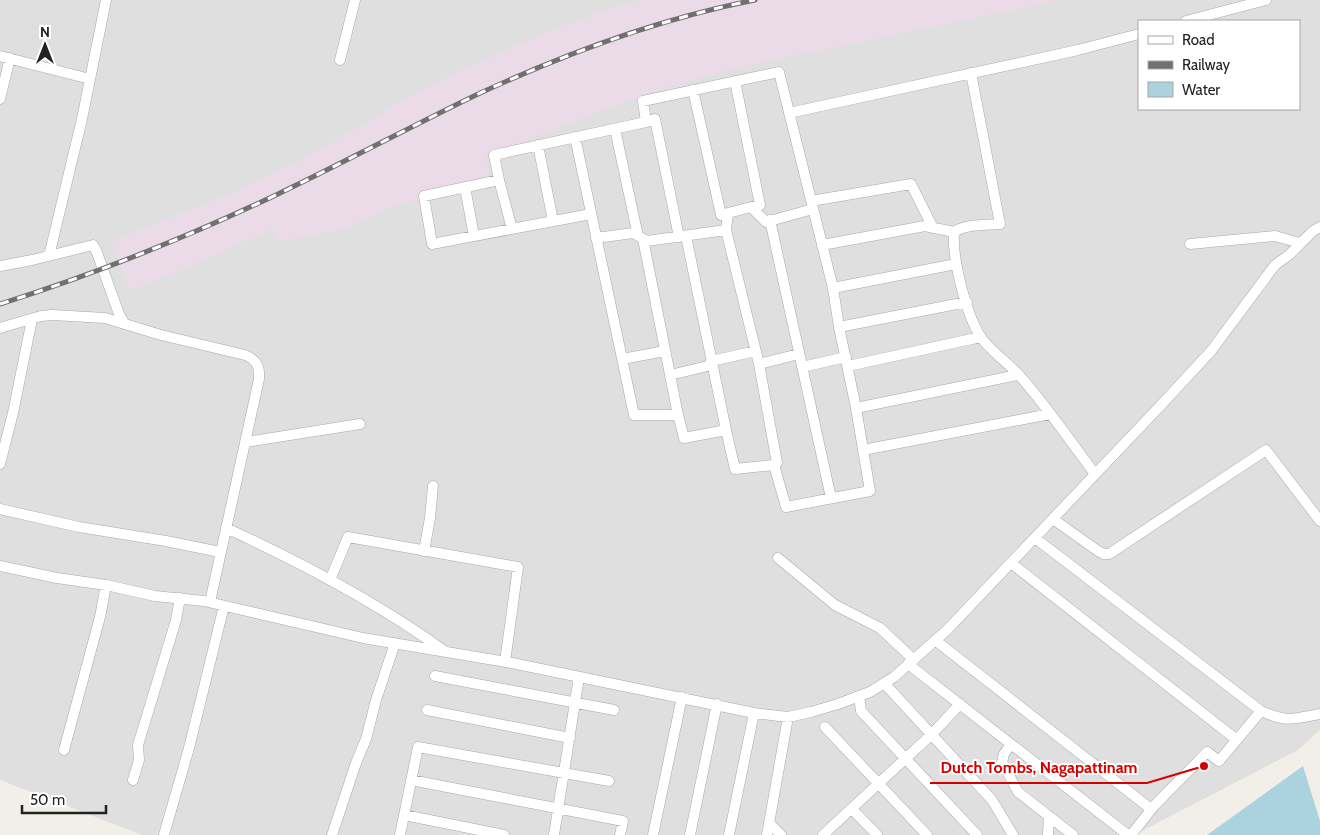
<svg xmlns="http://www.w3.org/2000/svg" width="1320" height="835" font-family="Cabin,sans-serif">
	<rect width="100%" height="100%" fill="#f2efe9"/>
	<path fill="#e0dfdf" fill-rule="evenodd" d="M0 0H1320V730L1298 750 1134 835H142L0 780ZM1139 21H1299V109H1139Z"/>
	<path fill="#ebdbe8" d="M641 0H1056L966 20 782 58 723 71 667 87 624 102 516 144 484 153 491 182 393 206 341 230 276 242 272 229 186 268 131 290 111 242 230 194 297 162 367 123 399 102 457 72 555 29 607 10Z"/>
	<path fill="#aad3df" d="M1303 766 1320 821V835H1207Z"/>
	<g fill="none" stroke-linecap="round" stroke-linejoin="round">
		<g stroke="#a9a9a9" stroke-width="11">
			<path id="minor" d="M1186 21 1266 0
				M0 56 90 79
				M340 60 355 0
				M971 73 1000 224C986 225 965 224 954 232 952 259 966 313 980 336 988 349 1007 362 1018 374 1046 405 1070 441 1095 474
				M735 81 760 205 751 207
				M693 90 721 215 728 213
				M0 99 10 58
				M789 113 1078 50 1139 34
				M646 122 655 119 679 237
				M615 129 638 236
				M575 137 634 415H678L684 438 726 430 735 469 774 465 786 507 870 491 856 408 839 327 833 288 779 72 643 101 646 122 494 155 499 180 424 196 432 244 591 214
				M538 145 553 221
				M499 180 512 229
				M465 187 474 236
				M811 201 911 184 933 228
				M770 220 831 498
				M726 230 759 364 777 463 774 465
				M686 236 726 430
				M596 238 633 233 647 241 726 230 728 213 751 207 766 222 813 209
				M643 239 678 415
				M1190 244 1275 236 1300 243
				M822 245 925 226 954 232
				M49 256 82 119 106 0
				M0 266 32 260 93 245 96 250 119 314 124 323
				M833 288 956 264
				M839 327 967 302
				M0 328 41 316 52 315 105 318 161 335 245 355C257 360 260 367 259 379L210 602
				M622 359 665 351
				M711 361 756 351
				M759 364 799 354
				M848 366 981 337
				M802 367 846 357
				M670 375 712 365
				M856 408 1018 375
				M246 442 360 424
				M863 450 1050 414
				M0 464 13 413 32 319
				M0 509 79 527 166 541 220 552
				M1053 519 1098 551 1104 554H1109L1266 450 1320 521
				M226 528C302 563 375 601 443 650
				M1035 538 1261 711C1288 723 1292 719 1320 714
				M424 551 430 518 433 486
				M778 558 835 605 880 628 913 659
				M1011 563 1237 740
				M0 566 57 578 106 585 155 596 204 601 363 638 512 663 754 713 788 717 811 712 838 704 870 692 894 677 947 630 1162 404 1211 351 1275 265 1289 255 1313 231 1320 227
				M330 580 348 537 518 567 505 662
				M935 640 1151 809
				M908 664 1128 835
				M435 676 614 710
				M884 683 992 800 1013 835
				M859 696 861 711 977 835
				M427 710 570 738
				M825 727 927 835
				M1011 744 1004 754 1002 762 1018 792 1073 835
				M64 750 100 617 106 585
				M133 780 139 760 138 745 176 620 180 598
				M411 780 623 821 620 835
				M852 809 877 835
				M404 815 504 835
				M769 823 781 835
				M164 835 189 748 224 606
				M332 835 356 763 366 739 376 700 395 643
				M400 835 418 747 609 781
				M554 835 579 677
				M653 835 682 697
				M690 835 717 704
				M729 835 754 713
				M767 835 788 717
				M823 835 932 734 960 704
				M1048 835 1049 816
				M1131 835 1154 806 1207 752 1219 761 1261 711"/>
		</g>
		<use href="#minor" stroke="#fff" stroke-width="10"/>
		<g stroke="#707070" stroke-width="5">
			<path id="rail" d="M0 304C95 274 188 237 278 194 345 162 410 127 476 95 562 55 662 18 755 0"/>
		</g>
		<use href="#rail" stroke="#fff" stroke-width="3" stroke-dasharray="9" stroke-linecap="butt"/>
	</g>
	<path fill="none" stroke="#d40000" stroke-width="2" d="M1204 766L1147 783H930"/>
	<circle fill="#d40000" stroke="#fff" stroke-width="2" cx="1204" cy="766" r="5"/>
	<g font-size="16" text-anchor="middle" font-weight="bold" fill="#d40000" stroke="#fff" stroke-width="4" stroke-linejoin="round" paint-order="stroke">
		<text x="1039" y="773">Dutch Tombs, Nagapattinam</text>
	</g>
	<rect x="1138" y="20" width="162" height="90" fill="#ffffff" stroke="#a7a7a7"/>
	<rect x="1148" y="36" width="25" height="8" fill="#ffffff" stroke="#a7a7a7"/>
	<text x="1182" y="45" font-size="15" fill="#222222">Road</text>
	<rect x="1148" y="61" width="25" height="8" fill="#707070" stroke="#a7a7a7"/>
	<text x="1182" y="70" font-size="15" fill="#222222">Railway</text>
	<rect x="1148" y="82" width="25" height="15" fill="#aad3df" stroke="#a7a7a7"/>
	<text x="1182" y="95" font-size="15" fill="#222222">Water</text>
	<g transform="translate(45 45)" stroke="#ffffff" stroke-width="4" paint-order="stroke">
	<path d="M0-4L9 19L0 12L-9 19Z" fill="#222222"/>
	<text y="-8" font-size="14" font-weight="bold" text-anchor="middle" fill="#222222">N</text>
	</g>
	<path d="M22 805v8h84v-8" fill="none" stroke="#222222" stroke-width="2.5"/>
	<text x="30" y="805" font-size="15" fill="#222222" stroke="#ffffff" stroke-width="4" paint-order="stroke">50 m</text>
</svg>
